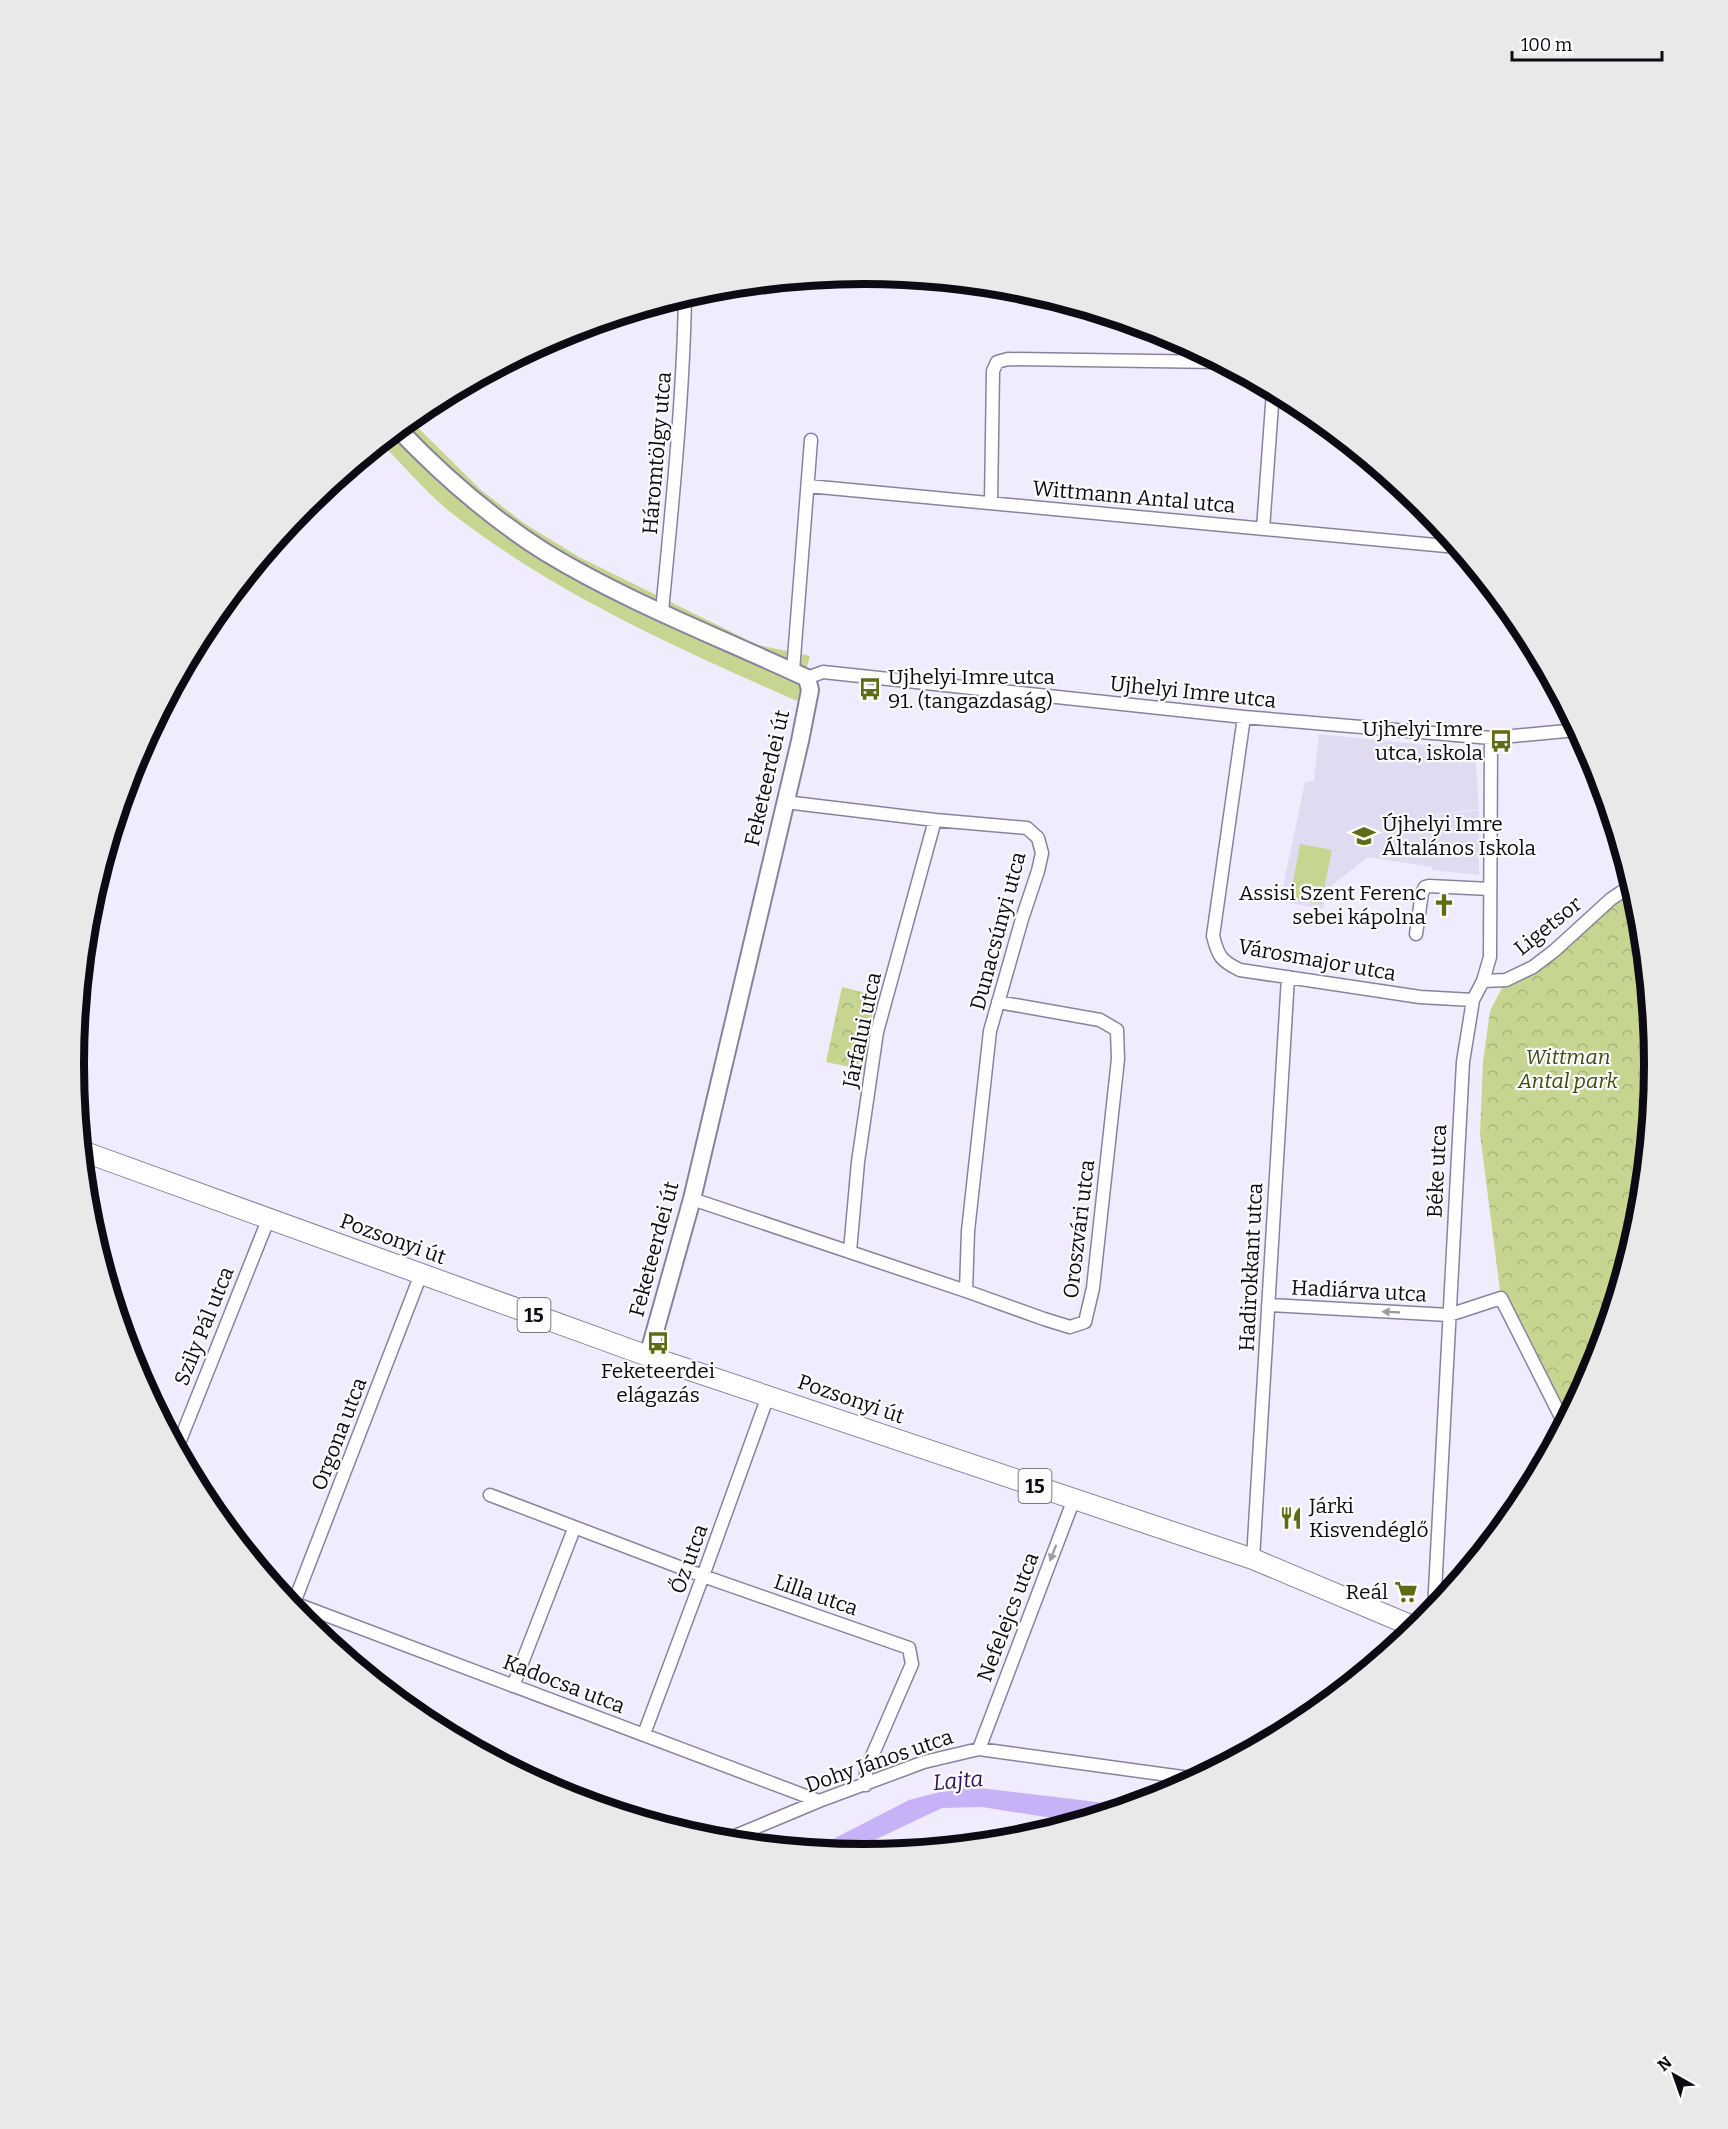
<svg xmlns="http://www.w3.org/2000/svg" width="1728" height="2129" font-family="Bitter,serif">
	<defs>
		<pattern id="park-crowns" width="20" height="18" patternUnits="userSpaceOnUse" patternTransform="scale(1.5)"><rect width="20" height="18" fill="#c6d690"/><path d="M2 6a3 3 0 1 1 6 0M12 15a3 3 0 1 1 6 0" fill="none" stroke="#a9b67b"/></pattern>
	</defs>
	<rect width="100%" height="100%" fill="#f0ecfe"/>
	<path fill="#e0dbf1" d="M1319 734 1475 750 1479 809 1436 814 1433 849 1437 815 1479 810V875L1432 870V867L1368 857 1327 889 1323 909 1280 901 1305 782 1314 781Z"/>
	<path fill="#c6d690" d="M410 420 481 490 525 524 579 557 758 645 810 656 797 701C677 648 553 593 449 511 425 491 403 465 381 443Z
		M1300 844 1332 850 1321 904 1290 898Z"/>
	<path fill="url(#park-crowns)" d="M1632 885 1639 911 1654 1064 1639 1219 1594 1367 1564 1423 1501 1298 1480 1134 1483 1062 1490 1011 1506 980 1533 967Z
		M842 987 878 996 868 1029 864 1070 826 1062Z"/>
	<path fill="#c7b2f8" d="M972 1787 1130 1806 1077 1822 982 1807 942 1808 847 1853 812 1850 909 1800 940 1792Z"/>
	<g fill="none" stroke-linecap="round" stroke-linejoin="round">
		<g stroke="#8a829d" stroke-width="15">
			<path id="minor" d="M808 486 1457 547
				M991 503 993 371 997 362 1008 359 1218 362
				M1263 529 1273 391
				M662 611C672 507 683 402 685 297
				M793 671 811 440
				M807 678 823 672 1244 717 1491 738 1577 730
				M1244 717 1213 936C1218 956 1221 961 1240 970L1420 997 1473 1000
				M785 802 935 820 1027 828 1038 838 1042 853 1038 871 1022 919 990 1031 968 1231 966 1291
				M1416 934 1422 893 1425 887 1429 886 1490 889
				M1483 981 1506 980 1533 967 1554 951 1611 899 1632 885
				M692 1199 966 1291 1044 1319 1070 1327 1085 1322 1093 1288 1118 1059 1117 1030 1100 1020 998 1002
				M850 1251 858 1162 877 1032 935 820
				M1268 1305 1449 1315 1501 1298 1564 1423
				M177 1448 268 1220
				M490 1495 703 1576 909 1648 912 1664 866 1770V1785
				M1253 1559 1288 977
				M294 1603 819 1801
				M292 1608 421 1274
				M1434 1610 1463 1062 1473 1000 1483 981 1490 957 1491 738
				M513 1686 574 1529
				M644 1734 703 1576 768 1396
				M979 1749 1074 1499
				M723 1841 819 1801 924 1762 979 1749 1197 1779"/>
		</g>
		<g stroke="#8a829d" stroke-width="20">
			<path id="secondary" d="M398 429C442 475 491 518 545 552 625 601 721 638 807 678L810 690 800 741 692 1199 648 1356"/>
		</g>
		<g stroke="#8a829d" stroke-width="22">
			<path id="primary" d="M82 1151 648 1356 1253 1559 1417 1628"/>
		</g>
		<use href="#minor" stroke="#fff" stroke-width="12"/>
		<use href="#secondary" stroke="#fff" stroke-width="16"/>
		<use href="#primary" stroke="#fff" stroke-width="20"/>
	</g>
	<defs><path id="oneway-solid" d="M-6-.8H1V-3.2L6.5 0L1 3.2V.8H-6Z" transform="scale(1.5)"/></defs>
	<g fill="#9e9da1">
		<use href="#oneway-solid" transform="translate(1391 1312) rotate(-177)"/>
		<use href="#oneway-solid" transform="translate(1053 1553) rotate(111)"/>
	</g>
	<defs>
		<g id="bus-bare" transform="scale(1.8)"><path d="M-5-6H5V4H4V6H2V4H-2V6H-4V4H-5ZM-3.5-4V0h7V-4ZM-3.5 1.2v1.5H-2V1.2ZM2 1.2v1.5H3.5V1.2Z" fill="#5e6c16" stroke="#fcfcfc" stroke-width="2.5" paint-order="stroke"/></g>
		<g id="school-bare" transform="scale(1.8)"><path d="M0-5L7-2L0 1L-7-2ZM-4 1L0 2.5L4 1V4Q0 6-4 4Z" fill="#5e6c16" stroke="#fcfcfc" stroke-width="2.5" paint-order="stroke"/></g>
		<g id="church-bare" transform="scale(1.8)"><path d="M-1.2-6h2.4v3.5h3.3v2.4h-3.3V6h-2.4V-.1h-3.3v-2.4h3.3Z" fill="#5e6c16" stroke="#fcfcfc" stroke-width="2.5" paint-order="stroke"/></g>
		<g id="restaurant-bare" transform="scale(1.8)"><path d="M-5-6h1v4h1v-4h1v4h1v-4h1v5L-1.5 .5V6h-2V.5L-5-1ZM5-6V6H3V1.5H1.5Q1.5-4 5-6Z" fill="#5e6c16" stroke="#fcfcfc" stroke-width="2.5" paint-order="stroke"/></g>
		<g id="supermarket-bare" transform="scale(1.8)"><path d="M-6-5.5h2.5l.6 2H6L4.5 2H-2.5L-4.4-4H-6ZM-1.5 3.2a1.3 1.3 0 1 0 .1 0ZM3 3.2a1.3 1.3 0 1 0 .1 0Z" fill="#5e6c16" stroke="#fcfcfc" stroke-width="2.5" paint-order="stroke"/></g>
	</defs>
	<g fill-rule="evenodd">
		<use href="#bus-bare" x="870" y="689"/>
		<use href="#bus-bare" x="1501" y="741"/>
		<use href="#school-bare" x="1364" y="836"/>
		<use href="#church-bare" x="1444" y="905"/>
		<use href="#bus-bare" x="658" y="1343"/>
		<use href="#restaurant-bare" x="1291" y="1518"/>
		<use href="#supermarket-bare" x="1406" y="1592"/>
	</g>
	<g text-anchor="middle" stroke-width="4.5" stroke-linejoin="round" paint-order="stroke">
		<g fill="#fcfcfc" stroke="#555359" stroke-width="1.5">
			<rect x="517.5" y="1298" width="33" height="34" rx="4.5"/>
			<rect x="1018.5" y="1469" width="33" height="34" rx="4.5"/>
		</g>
		<g font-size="20" font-weight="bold" fill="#0d0a13">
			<text x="534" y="1322">15</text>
			<text x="1035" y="1493">15</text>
		</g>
		<g font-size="21" fill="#0d0a13" stroke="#fcfcfc">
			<text transform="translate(657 453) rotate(-85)" y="7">Háromtölgy utca</text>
			<text transform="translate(1134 497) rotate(5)" y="7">Wittmann Antal utca</text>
			<text transform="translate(1193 692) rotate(6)" y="7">Ujhelyi Imre utca</text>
			<text transform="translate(767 778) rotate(-77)" y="7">Feketeerdei út</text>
			<text transform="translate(1548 926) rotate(-39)" y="7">Ligetsor</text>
			<text transform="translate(998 931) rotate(-75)" y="7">Dunacsúnyi utca</text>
			<text transform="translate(1317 960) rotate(10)" y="7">Városmajor utca</text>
			<text transform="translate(862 1030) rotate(-78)" y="7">Járfalui utca</text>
			<text transform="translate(1437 1171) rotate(-87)" y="7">Béke utca</text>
			<text transform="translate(1079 1229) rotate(-83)" y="7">Oroszvári utca</text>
			<text transform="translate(393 1239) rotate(20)" y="7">Pozsonyi út</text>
			<text transform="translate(654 1249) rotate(-75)" y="7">Feketeerdei út</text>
			<text transform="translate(1251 1267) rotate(-87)" y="7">Hadirokkant utca</text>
			<text transform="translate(1359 1291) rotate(3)" y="7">Hadiárva utca</text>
			<text transform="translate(204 1326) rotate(-68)" y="7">Szily Pál utca</text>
			<text transform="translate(851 1399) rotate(19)" y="7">Pozsonyi út</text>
			<text transform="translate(339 1434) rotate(-69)" y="7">Orgona utca</text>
			<text transform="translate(689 1559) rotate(-70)" y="7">Őz utca</text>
			<text transform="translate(816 1595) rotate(19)" y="7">Lilla utca</text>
			<text transform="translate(1008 1617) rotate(-69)" y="7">Nefelejcs utca</text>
			<text transform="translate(564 1684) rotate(21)" y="7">Kadocsa utca</text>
			<text transform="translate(879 1761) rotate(-19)" y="7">Dohy János utca</text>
		</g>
		<g font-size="21" fill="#0d0a13" stroke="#fcfcfc" text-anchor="start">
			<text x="888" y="684">Ujhelyi Imre utca<tspan x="888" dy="24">91. (tangazdaság)</tspan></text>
			<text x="1483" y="736" text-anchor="end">Ujhelyi Imre<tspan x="1483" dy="24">utca, iskola</tspan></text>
			<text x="1382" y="831">Újhelyi Imre<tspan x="1382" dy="24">Általános Iskola</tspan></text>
			<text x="1426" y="900" text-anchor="end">Assisi Szent Ferenc<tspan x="1426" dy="24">sebei kápolna</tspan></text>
			<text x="658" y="1378" text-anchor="middle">Feketeerdei<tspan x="658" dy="24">elágazás</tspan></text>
			<text x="1309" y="1513">Járki<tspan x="1309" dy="24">Kisvendéglő</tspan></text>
			<text x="1388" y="1599" text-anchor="end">Reál</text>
		</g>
		<g font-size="21" font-style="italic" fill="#404a12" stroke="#fcfcfc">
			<text x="1568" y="1064">Wittman<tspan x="1568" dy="24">Antal park</tspan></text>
		</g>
		<g font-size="22" font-style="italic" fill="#340f60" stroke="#fcfcfc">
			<text transform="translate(958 1780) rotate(-5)" y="8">Lajta</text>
		</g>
	</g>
	<path d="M0 0H1728V2129H0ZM84 1064a780 780 0 1 1 1560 0a780 780 0 1 1-1560 0Z" fill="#e9e9e9" fill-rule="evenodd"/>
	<path fill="none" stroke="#0d0a13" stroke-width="8" d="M84 1064a780 780 0 1 1 1560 0a780 780 0 1 1-1560 0Z"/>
	<g transform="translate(1674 2075) rotate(320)" stroke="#fcfcfc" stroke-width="4.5" paint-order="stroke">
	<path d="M0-4.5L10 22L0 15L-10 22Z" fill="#0d0a13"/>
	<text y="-9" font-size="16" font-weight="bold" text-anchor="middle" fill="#0d0a13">N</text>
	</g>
	<path d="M1512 51v9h150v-9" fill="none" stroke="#0d0a13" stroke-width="3"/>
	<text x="1521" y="51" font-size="18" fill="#0d0a13" stroke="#fcfcfc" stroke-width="4.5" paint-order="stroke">100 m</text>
</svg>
